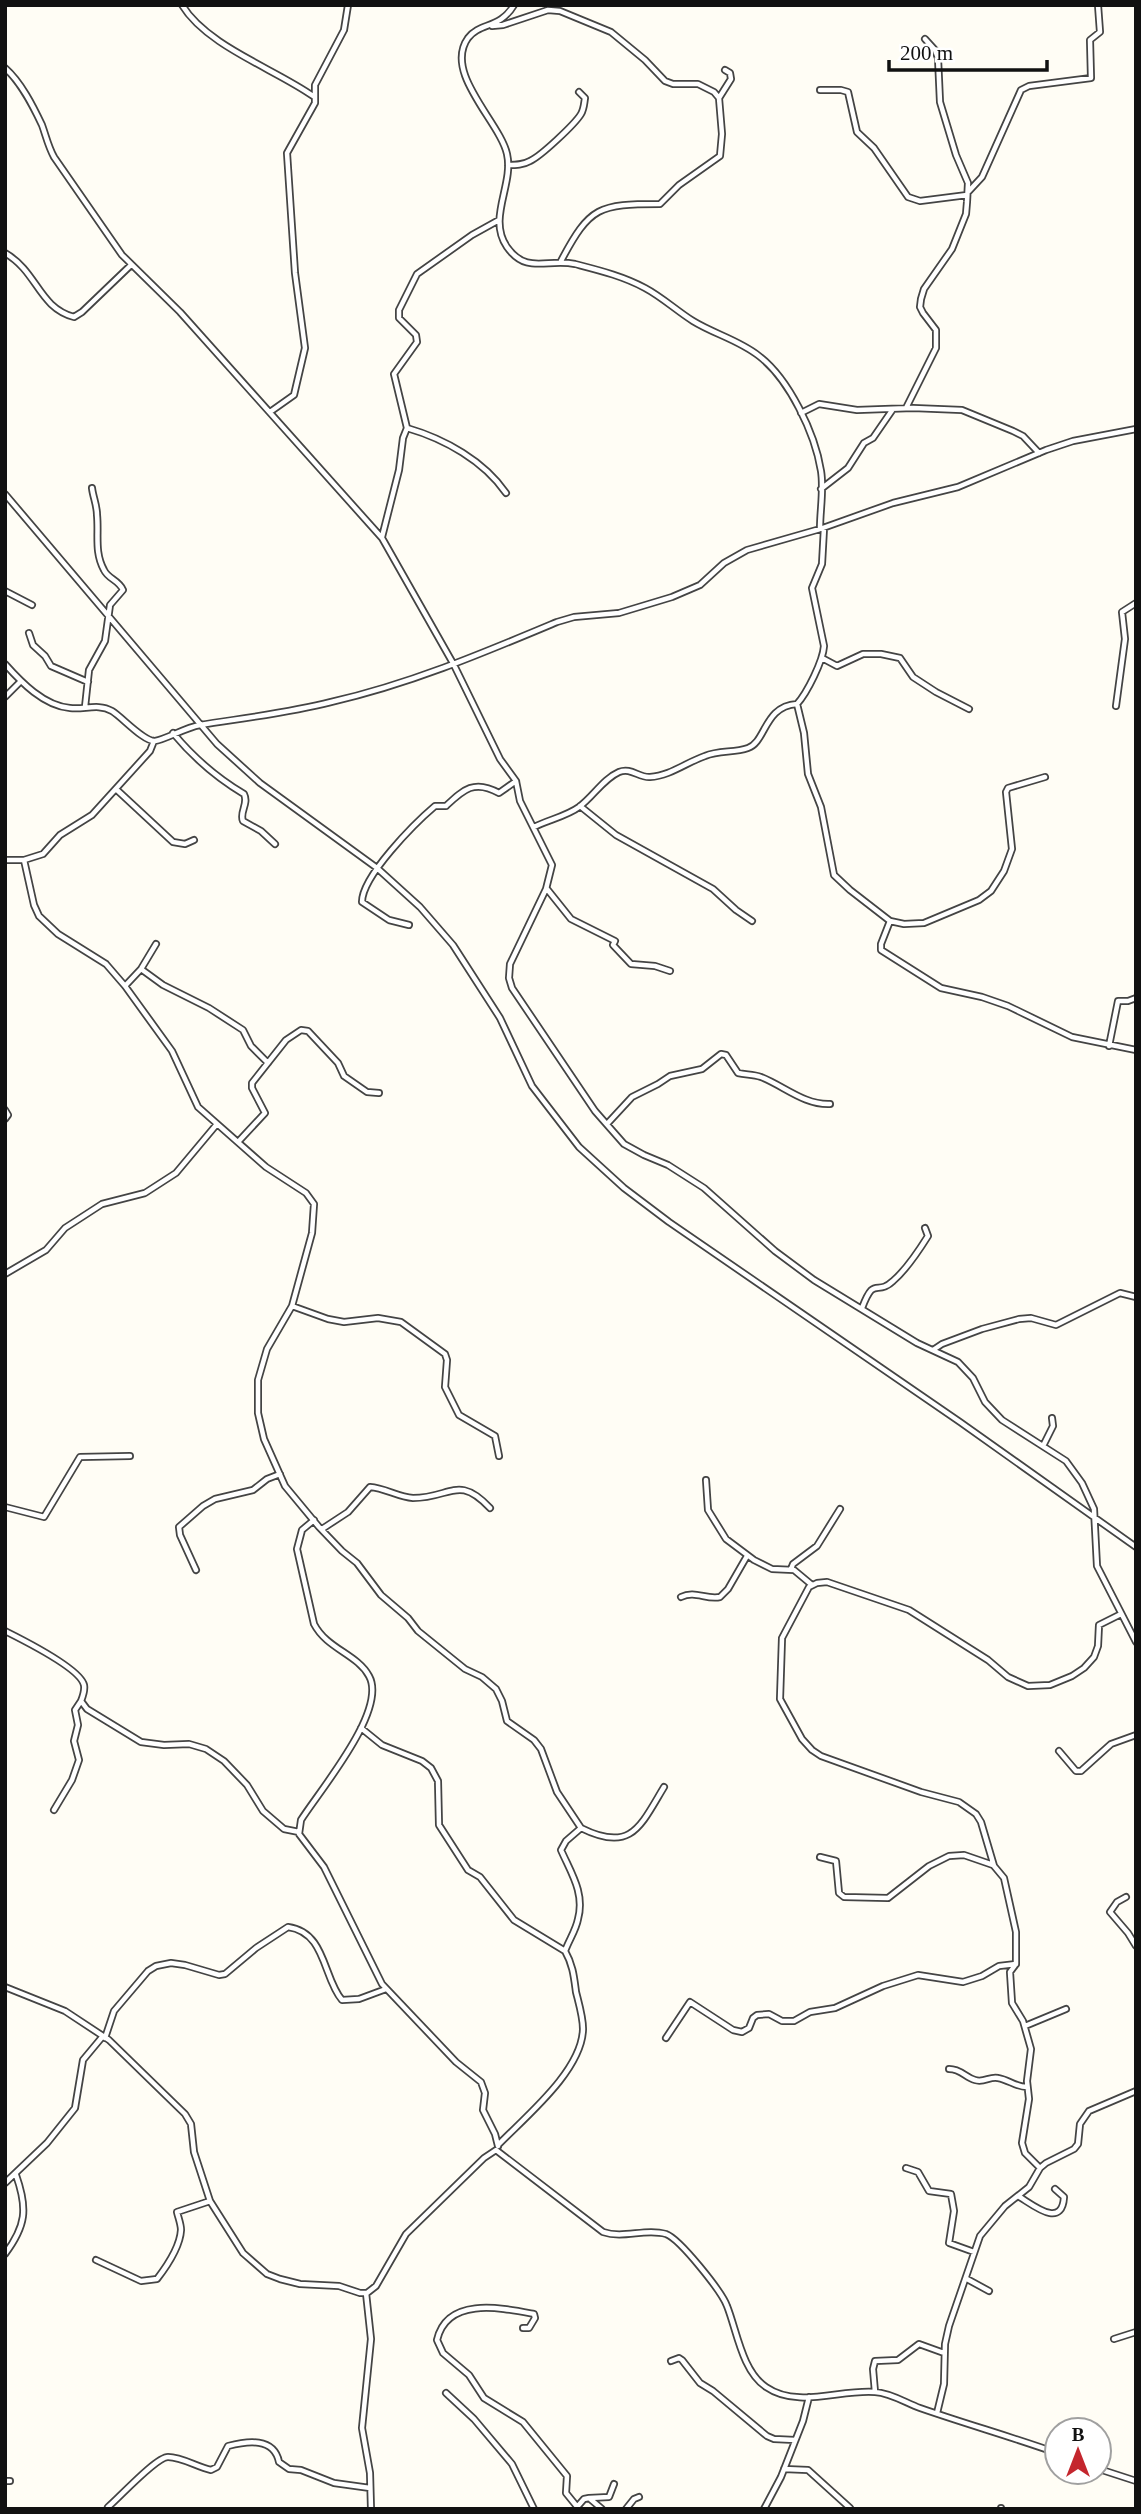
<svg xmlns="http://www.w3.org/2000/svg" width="1141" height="2514" font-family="'Times New Roman',serif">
	<rect width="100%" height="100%" fill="#fffdf5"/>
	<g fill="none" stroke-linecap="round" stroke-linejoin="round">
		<g stroke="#444" stroke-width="8">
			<path id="street" d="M182 5C207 46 275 69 313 96
				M514 5C500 29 480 22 468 38 443 73 500 122 507 154 514 185 487 218 507 247 527 275 547 258 575 264 598 270 623 276 645 288 662 297 677 311 693 321 714 334 739 340 759 356 789 379 815 433 821 471 824 489 820 510 820 529
				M492 26 503 25 548 10 560 11 611 32 645 60 665 81 673 84H698L714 92 719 98
				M5 68C21 82 33 106 42 125 46 136 48 146 54 157L122 255 180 312 382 538 454 665 500 759 516 781 520 801 552 865 546 889 510 964 509 978 512 988 595 1111 624 1144 644 1155 668 1165 704 1188 775 1251 814 1280 917 1343 958 1362 973 1378 985 1402 1002 1420 1066 1461 1082 1483 1094 1509 1097 1566 1136 1642
				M820 90H841L848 92 857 132 874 148 908 197 920 201 967 195
				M508 165C516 165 523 165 530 161 541 156 575 124 581 114 584 109 584 104 585 98L579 92
				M969 191 982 177 1021 90 1029 86 1091 78 1090 40 1100 32 1098 5
				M5 253C38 272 38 307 74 317L82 312 131 265
				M561 261C590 206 599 204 660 204L679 185 720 156 722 134 719 98 731 79 730 73 725 70
				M906 408 936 348V330L923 313 920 307 921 299 924 289 952 249 966 214 967 202 968 183 956 155 940 102 938 58 935 50 925 39
				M270 412 294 395 305 348 295 273 287 153 315 103V85L344 30 348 5
				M801 413 819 404 857 410 913 408 962 410 1013 431 1023 436 1039 453
				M407 428C445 439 484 461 506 493
				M821 489 848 468 864 443 873 438 893 409
				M5 494 217 744 260 783 377 868 420 907 453 945 500 1018 532 1086 579 1147 624 1188 669 1222 960 1422 1136 1547
				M824 528 822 564 812 588 824 646C823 661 807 693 797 704L804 733 808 774 821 807 834 875 850 890 890 921 881 944V950L941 988 982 997 1008 1006 1072 1037 1136 1050
				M382 537 399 470 403 438 407 428 394 374 417 342 416 335 399 318V310L417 274 472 235 499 220
				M5 591 32 605
				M29 633 33 645 45 656 51 666 88 682
				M822 658 837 666 863 654H881L900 658 913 677 936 692 969 709
				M5 664C21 682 44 706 70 708 84 710 98 703 112 711 122 717 144 742 155 741 167 739 184 728 200 725 244 718 288 713 331 702 410 684 483 653 557 622L574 617 619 613 672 597 700 585 724 563 747 550 820 529 893 503 958 487 1046 450 1073 441 1136 429
				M5 697 21 681
				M1116 706 1125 639 1122 612 1136 603
				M85 707 89 670 105 641 110 605 123 590C119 580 108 579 104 570 94 552 99 534 97 515 97 505 93 497 92 488
				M173 733C193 757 217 778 244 794 249 804 239 812 243 821L261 831 275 844
				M117 790 173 842 185 844 194 840
				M580 806 616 835 713 889 736 910 752 921
				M534 827C548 820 567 816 579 807 593 797 603 779 619 772 631 767 639 778 650 777 670 776 687 762 705 756 719 750 734 753 748 748 766 742 764 706 797 704
				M5 860H24L43 854 60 835 92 815 150 751 154 741
				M24 860 34 905 39 916 58 934 106 964 125 986 172 1051 198 1107 266 1167 306 1193 314 1204 312 1233 292 1306 267 1349 258 1380V1413L264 1439 285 1486 319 1527 342 1551 357 1563 381 1595 408 1618 418 1631 465 1669 482 1677 496 1689 502 1701 507 1721 534 1740 541 1749 557 1792 581 1828 566 1841 561 1850C571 1873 585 1893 578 1919 576 1930 569 1940 565 1951 573 1965 574 1977 576 1992 579 2004 583 2017 583 2029 582 2071 525 2117 498 2145
				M547 889 571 919 615 941 613 945 631 964 655 966 670 971
				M890 921 904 924 924 923 979 900 991 891 1004 871 1012 849 1006 792 1008 788 1045 777
				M409 925 389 920 362 902C362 876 415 823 435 806H446C463 790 474 779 499 793L516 781
				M141 969 163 985 209 1008 243 1030 251 1046 268 1063
				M125 986 141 969 156 944
				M1109 1046 1118 1001H1128L1136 998
				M5 1110 8 1115 5 1119
				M607 1124 632 1097 658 1084 670 1076 702 1069 721 1054 726 1055 738 1073C746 1075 753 1074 761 1077 784 1086 804 1105 830 1104
				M238 1142 265 1113 252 1088V1083L286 1040 301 1030 308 1031 338 1063 344 1076 367 1092 379 1093
				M5 1274 46 1250 65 1228 102 1204 145 1193 176 1173 217 1124
				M292 1306 328 1319 344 1322 378 1318 401 1322 445 1354 447 1360 445 1387 459 1415 495 1436 499 1456
				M862 1308C875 1274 876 1297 893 1281 907 1269 918 1252 928 1236L925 1228
				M933 1350 942 1344 982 1329 1019 1319 1031 1318 1056 1325 1120 1293 1136 1297
				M1043 1446 1053 1426 1052 1418
				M706 1480 708 1510 726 1539 754 1560 772 1569 794 1570 812 1585
				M5 1507 44 1517 80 1457 130 1456
				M314 1520 302 1530 297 1549 314 1624C327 1649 357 1654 369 1676 388 1710 320 1790 301 1820L299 1834 324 1867 382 1984 456 2062 481 2082 485 2093 483 2110 495 2134 498 2146
				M322 1529 348 1512 370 1487C385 1488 398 1497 413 1498 451 1498 458 1474 490 1508
				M791 1569 793 1564 817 1546 840 1509
				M196 1570 180 1535 179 1527 203 1506 215 1499 253 1490 267 1479 280 1474
				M681 1597C695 1590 706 1600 720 1597L728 1589 747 1556
				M5 1631C21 1639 80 1668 84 1685 85 1690 83 1696 81 1701L87 1709 141 1742 164 1745 189 1744 206 1749 224 1761 247 1785 263 1811 284 1829 299 1832
				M361 1728 382 1745 422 1761 431 1768 438 1781 439 1825 468 1870 480 1877 514 1920 565 1951
				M1059 1751 1076 1771H1081L1111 1744 1136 1735
				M54 1810 72 1780 79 1760 74 1741 78 1725 75 1710 81 1701
				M581 1828C631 1853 640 1827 664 1787
				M820 1857 836 1861 839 1893 844 1897 888 1898 929 1866 949 1856 964 1855 993 1865
				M1126 1897 1117 1902 1110 1912 1128 1933 1136 1946
				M5 1987 65 2011 109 2040 185 2114 191 2124 194 2152 210 2201 243 2253 267 2274 280 2279 300 2284 339 2286 360 2293H367L376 2286 406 2234 484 2158 496 2150 603 2232C624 2239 645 2228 666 2234 680 2239 722 2292 727 2306 737 2331 742 2371 766 2387 798 2409 840 2389 875 2392 891 2393 906 2403 920 2408 966 2424 1012 2437 1057 2453
				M1025 2026 1066 2009
				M105 2038 114 2011 148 1971 156 1966 171 1963 185 1965 219 1975 225 1974 256 1948 288 1927C326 1932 323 1978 342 2000L359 1999 386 1989
				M666 2038 690 2002 733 2030 742 2032 749 2028 753 2018 757 2015 769 2014 782 2021H794L810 2012 835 2008 883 1986 918 1975 963 1982 982 1976 999 1966 1016 1964
				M949 2069C961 2069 965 2077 975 2080 984 2083 990 2076 998 2078 1009 2080 1016 2087 1027 2087
				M906 2168 918 2172 929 2191 951 2194 954 2211 949 2243 974 2252
				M1040 2168 1025 2153 1022 2143 1029 2099 1027 2081 1031 2049 1023 2021 1012 2003 1010 1972 1016 1964V1932L1004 1878 994 1866 981 1822 976 1814 959 1802 921 1792 821 1756 812 1750 802 1739 780 1699 782 1638 809 1587 817 1583 827 1582 909 1610 988 1660 1008 1677 1028 1686 1050 1685 1072 1676 1084 1668 1094 1657 1098 1646 1099 1625 1121 1614
				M5 2183 47 2143 75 2108 83 2060 103 2036
				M1018 2196C1032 2204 1062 2230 1064 2197L1055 2189
				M5 2254C26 2226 28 2209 16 2175
				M96 2260 141 2281 157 2279C167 2266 180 2247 181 2230 181 2224 178 2217 177 2212L210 2201
				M967 2279 989 2291
				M366 2293 371 2339 362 2428 370 2473 371 2509
				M523 2328H529L535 2318 534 2314C502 2308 447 2296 437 2340L443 2353 469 2375 484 2398 523 2422 567 2476 566 2493 579 2509
				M1114 2339 1136 2332
				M671 2361 679 2358 682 2360 700 2383 713 2391 767 2436 774 2439 795 2440
				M875 2392 873 2369 875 2361 898 2360 919 2344 944 2353
				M446 2393 474 2419 512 2464 534 2509
				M937 2413 944 2384 945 2344 949 2326 980 2236 1005 2206 1029 2187 1040 2168 1046 2163 1074 2149 1078 2144 1080 2124 1089 2111 1136 2091
				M784 2469 808 2470 850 2508
				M1099 2469 1136 2481
				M5 2481H10
				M589 2498 609 2497 614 2484
				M108 2507C119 2498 156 2457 168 2457 182 2457 197 2467 211 2470L217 2467 228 2446C247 2441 274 2437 279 2462L289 2469 301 2470 334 2483 370 2488
				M577 2507 584 2499 589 2498 602 2509
				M1001 2508V2509
				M626 2509 634 2499 639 2497
				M764 2509 781 2477 803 2421 809 2397"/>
		</g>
		<use href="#street" stroke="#fff" stroke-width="4.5"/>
	</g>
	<rect width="1141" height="2514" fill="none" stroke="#111111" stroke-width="14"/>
	<g transform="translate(1078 2451)"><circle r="33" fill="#ffffff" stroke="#a0a0a0" stroke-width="2"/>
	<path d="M0-5L12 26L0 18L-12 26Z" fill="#c4262e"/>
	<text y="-10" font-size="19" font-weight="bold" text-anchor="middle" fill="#111111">B</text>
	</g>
	<path d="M889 60v10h158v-10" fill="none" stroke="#111111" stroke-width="3.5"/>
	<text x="900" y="60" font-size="21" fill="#111111" stroke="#ffffff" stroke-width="5" paint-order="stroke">200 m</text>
</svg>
